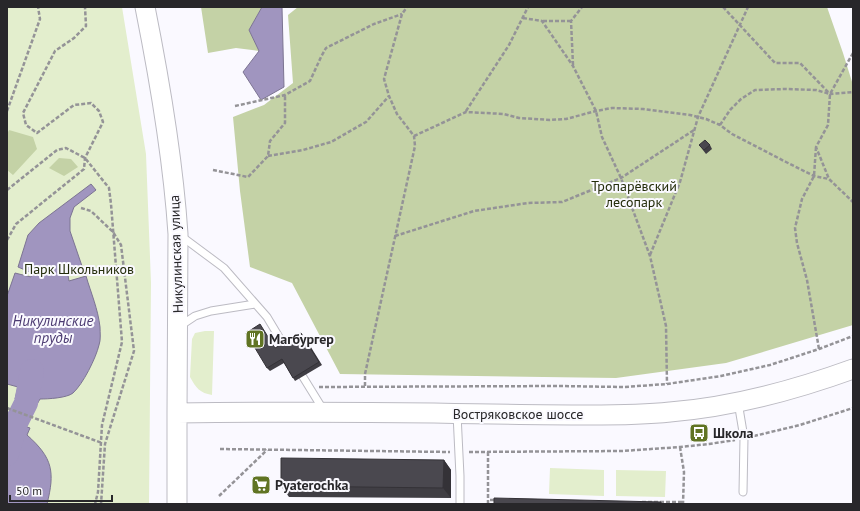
<svg xmlns="http://www.w3.org/2000/svg" width="860" height="511" font-family="'PT Sans',sans-serif">
	<rect width="100%" height="100%" fill="#faf9ff"/>
	<path fill="#e3eecd" d="M7 7H122L146 154 151 283 149 504H7Z
		M205 331H214L212 395C200 393 196 388 190 377L192 339 195 333Z
		M550 468 604 470V496L549 494Z
		M616 470 666 471 665 497 616 496Z"/>
	<path fill="#c4d2a6" d="M201 7H262L249 30 259 51 236 48 208 53Z
		M298 7H827L843 53 853 85V325L726 363 616 378 340 374 292 283 250 267 240 191 233 117 264 105 293 83 288 15Z
		M9 130 33 137 37 149 13 175 7 170V134Z
		M59 158 71 159 78 167 64 176 49 168Z"/>
	<path fill="#a095bf" stroke="#7c7492" d="M262 7H282L284 87 261 100 243 72 259 51 249 30Z
		M91 184 96 190 74 207 70 218V231L83 269 68 275 69 281 86 276C91 293 98 309 100 327 100 332 101 340 99 345 96 358 83 384 73 393 67 398 48 399 40 399L36 406 15 399 18 387 7 384V296L15 273 31 277 32 273 18 267 28 235 39 223Z
		M7 420 30 428 27 435C53 458 55 472 47 504H7Z"/>
	<g fill="none" stroke-linecap="round" stroke-linejoin="round">
		<path stroke="#a095bf" stroke-width="24" d="M7 454 16 423 26 403 32 371"/>
		<g stroke="#bcbbc3" stroke-width="9">
			<path id="lane" d="M181 236 224 268 267 317 285 347
				M180 326 195 316 211 311 255 304
				M303 377 324 411
				M738 402 744 438 743 492
				M457 414 460 476V504"/>
		</g>
		<g stroke="#bcbbc3" stroke-width="21">
			<path id="secondary" d="M145 7C160 82 173 158 178 234L177 413V504
				M177 413C262 412 348 412 434 413 485 414 537 415 588 415 615 415 643 415 670 412 732 407 795 390 853 369"/>
		</g>
		<path stroke="#949397" stroke-width="2.5" stroke-dasharray="4 2" stroke-linecap="butt" d="M723 7 775 63H800L830 94 853 92
			M523 18 542 21 573 66 596 111 602 137 621 178 650 256 666 326 667 384
			M543 21H571
			M853 53 830 94 828 125 816 147 829 179 853 202
			M573 65 571 21 582 7
			M235 106 285 95 310 81 321 57 326 48 374 24 402 14
			M7 111 40 19 38 7
			M466 111 509 45 528 7
			M720 125 730 110 741 99 755 90 786 89 816 90 830 94
			M414 136 466 112 504 114 519 118 550 120 566 119 596 111 612 108 643 109 690 115 706 119 720 125 732 134 786 162 814 176 829 179
			M816 147 814 176 802 199 795 228 797 243 807 280 819 349
			M268 156 303 150 331 142 366 122 389 96
			M213 170 248 177 268 156 270 141 285 123V95
			M7 190 57 150 66 148 85 158 109 188 111 204 122 342 102 425 98 492 95 504
			M81 208 91 211 113 232 121 245 134 351 105 444 101 504
			M395 236 474 211 528 203 562 202 621 178 694 130
			M7 240 16 224 84 169 85 158 103 122 99 111 91 103 74 105 37 133 26 125 23 113 55 51 74 38 86 26 85 7
			M650 255 680 182 698 117 748 7
			M365 386V374L415 146 414 136 397 114 389 96 384 79 402 14 407 7
			M319 387 557 386 624 387 667 384 721 376 770 365 819 349 853 336
			M7 408 102 443
			M754 436 800 425 853 408
			M680 447 684 472 683 504
			M220 449 450 452
			M469 452 622 451 680 447 709 444 735 440
			M488 452V500
			M219 496 267 450
			M642 502H683
			M488 504V500H497"/>
		<use href="#lane" stroke="#fff" stroke-width="7"/>
		<use href="#secondary" stroke="#fff" stroke-width="19"/>
	</g>
	<path fill="#403e44" d="M699 145H710L712 149 706 154Z
		M304 336 322 365 295 381 284 363 270 371 267 368 275 348Z
		M444 460 451 470V498L289 497 281 486Z"/>
	<path fill="#343237" d="M444 460 451 470V498L443 488Z"/>
	<path fill="#4a484f" stroke="#343237" d="M705 140 710 145 704 150 699 145Z
		M260 324 275 348 301 333 319 362 293 378 282 359 267 368 246 333Z
		M281 458 444 460 443 488 281 486Z
		M494 498 661 502V504H494Z"/>
	<defs>
		<g id="restaurant-square" transform="scale(1)"><rect x="-9" y="-9" width="18" height="18" rx="4" fill="#607423" stroke="#faf9ff"/><path d="M-5-6h1v4h1v-4h1v4h1v-4h1v5L-1.5 .5V6h-2V.5L-5-1ZM5-6V6H3V1.5H1.5Q1.5-4 5-6Z" fill="#fff"/></g>
		<g id="bus-square" transform="scale(1)"><rect x="-9" y="-9" width="18" height="18" rx="4" fill="#607423" stroke="#faf9ff"/><path d="M-5-6H5V4H4V6H2V4H-2V6H-4V4H-5ZM-3.5-4V0h7V-4ZM-3.5 1.2v1.5H-2V1.2ZM2 1.2v1.5H3.5V1.2Z" fill="#fff"/></g>
		<g id="supermarket-square" transform="scale(1)"><rect x="-9" y="-9" width="18" height="18" rx="4" fill="#607423" stroke="#faf9ff"/><path d="M-6-5.5h2.5l.6 2H6L4.5 2H-2.5L-4.4-4H-6ZM-1.5 3.2a1.3 1.3 0 1 0 .1 0ZM3 3.2a1.3 1.3 0 1 0 .1 0Z" fill="#fff"/></g>
	</defs>
	<g fill-rule="evenodd">
		<use href="#restaurant-square" x="255" y="339"/>
		<use href="#bus-square" x="699" y="433"/>
		<use href="#supermarket-square" x="261" y="485"/>
	</g>
	<g text-anchor="middle" stroke-width="4" stroke-linejoin="round" paint-order="stroke">
		<g font-size="14" fill="#242d0b" stroke="#faf9ff">
			<text x="634" y="191">Тропарёвский<tspan x="634" dy="16">лесопарк</tspan></text>
			<text x="79" y="274">Парк Школьников</text>
		</g>
		<g font-size="14" fill="#28272a" stroke="#faf9ff">
			<text transform="translate(176 254) rotate(-92)" y="5">Никулинская улица</text>
			<text x="518" y="419">Востряковское шоссе</text>
		</g>
		<g font-size="14" font-weight="bold" fill="#28272a" stroke="#faf9ff" text-anchor="start">
			<text x="269" y="344">Магбургер</text>
			<text x="713" y="438">Школа</text>
			<text x="275" y="490">Pyaterochka</text>
		</g>
		<g font-size="15" font-style="italic" fill="#4c3b72" stroke="#faf9ff">
			<text x="53" y="326">Никулинские<tspan x="53" dy="17">пруды</tspan></text>
		</g>
	</g>
	<rect width="860" height="511" fill="none" stroke="#28272a" stroke-width="16"/>
	<path d="M10 495v6h102v-6" fill="none" stroke="#28272a" stroke-width="2"/>
	<text x="16" y="495" font-size="12" fill="#28272a" stroke="#faf9ff" stroke-width="3" paint-order="stroke">50 m</text>
</svg>
